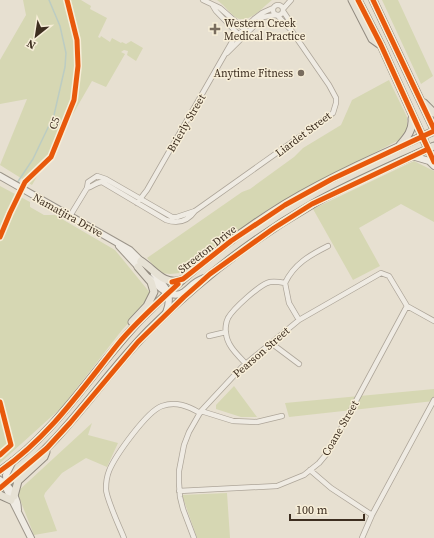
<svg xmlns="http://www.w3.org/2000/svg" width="434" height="538" font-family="'Source Serif 4',serif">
	<rect width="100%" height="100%" fill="#e7e0d1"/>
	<path fill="#d6d7b3" d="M23 0H81L91 6 90 9 107 18 98 37 100 38 101 36 110 42 112 38 121 43 122 42 126 44 131 41 143 48 136 61 127 55 128 51 124 50 121 52 125 54 106 87 92 81 32 185 0 165 27 99 0 104V60L26 15Z
		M217 0H272C263 7 247 26 235 17 229 12 223 4 217 0Z
		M382 0H398L433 76 421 84Z
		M389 80 407 117V130L399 140 314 184 270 208 195 261 180 273 170 274 160 273 147 258 242 192 250 189 294 157 303 148 341 125 352 100Z
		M414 161 434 171V222L401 204 359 228 380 266 353 280 313 209Z
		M0 186 30 202V207L44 215H55L115 250 151 294 145 306 122 330 62 407 0 463Z
		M234 386 257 417H241L216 409V405Z
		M434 389V401L289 417 285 403Z
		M92 423 88 435 118 443 107 467 86 458 62 473 45 493 44 496 57 531 34 535 17 492Z
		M227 493 230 538H197L182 495Z"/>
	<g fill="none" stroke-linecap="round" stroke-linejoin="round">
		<path stroke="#bcccc2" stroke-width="1.5" d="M17 183 33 159 54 115 65 67 66 53 60 26 49 0"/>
		<g stroke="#ada599" stroke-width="6">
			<path id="street" d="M203 0 220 8 245 30
				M273 10a5 5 0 1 1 10 0a5 5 0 1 1-10 0Z
				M213 6 216 11 240 36
				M283 9 291 0
				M283 11 289 20 291 28
				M227 53 263 17 276 15
				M87 188C93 187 96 182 102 182L166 220C178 224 188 221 195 211
				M137 203 147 190 233 40 254 19 262 13 273 8
				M70 216 87 188 88 182 97 176 106 179 172 217H177L195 211 333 113 336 103V98L329 85 291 30 277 15
				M299 320 289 303 285 283C294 264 310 255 328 246
				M209 336 226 332
				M271 343 299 364
				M246 364C238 355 227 346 226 333 225 329 226 322 228 318 233 309 260 284 270 282 275 281 280 282 285 283
				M201 411 233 421 257 422 282 416
				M310 470 331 488 372 515
				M179 491 277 486 304 475 319 463 329 451 407 306
				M124 538C120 528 106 498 106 489 106 484 107 476 109 471 115 456 147 411 162 406 176 401 188 406 200 413
				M194 538 183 509 180 497 179 483V471L184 445 189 432 201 411 242 367 299 320 381 273 389 276 407 306 434 321
				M362 538 372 515 434 400"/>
		</g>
		<g stroke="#9c958a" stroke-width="8">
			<path id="secondary" d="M428 149 434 162
				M412 156 429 161 434 166
				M0 176 130 250 143 263
				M119 246 141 270
				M154 274C167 288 173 294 166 313
				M149 278C158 286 171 301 184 292 192 286 193 282 204 278
				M13 461 6 475 7 490 31 538
				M0 480C10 486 18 498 18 510"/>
		</g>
		<g stroke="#928b80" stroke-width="9">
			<path id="primary" d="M352 0 372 39 379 44
				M358 0 381 45 428 149
				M373 0 434 129
				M424 103 434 113
				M400 145C407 137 413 130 412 119
				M141 261C154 269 164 286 181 280
				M132 322 147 306 154 292 151 282 138 267
				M0 471C58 431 93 369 141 319 184 275 233 236 285 204 332 176 384 153 434 131
				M0 488C61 446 98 382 149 330 197 282 252 239 311 205 350 183 393 165 434 146
				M0 495 11 500
				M14 496 18 481 44 457 46 452"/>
		</g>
		<use href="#street" stroke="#efebe3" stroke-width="4.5"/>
		<use href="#secondary" stroke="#efebe3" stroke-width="6"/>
		<use href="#primary" stroke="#e6e1d4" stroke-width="7"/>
		<g stroke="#f7eed8" stroke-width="8">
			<path id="cycleway" d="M358 0 381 45 434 162
				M373 0 434 129
				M0 237 10 213 25 182 51 157 74 100 78 66 77 40 67 0
				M172 282 183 279 231 241 285 205 332 179 434 131
				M0 402 11 445 0 455
				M0 471C48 438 82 389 118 344 136 322 158 303 178 284
				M0 488 47 448 70 423 138 342 184 297 210 274 274 228 312 204 428 149"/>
		</g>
		<use href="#cycleway" stroke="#e8590c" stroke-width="5"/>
	</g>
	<g fill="#786c5e" stroke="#f7eed8" stroke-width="1.5">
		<path d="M213 23h4v4h4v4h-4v4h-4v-4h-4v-4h4z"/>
		<circle cx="301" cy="73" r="4"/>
	</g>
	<g text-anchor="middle" stroke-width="3" stroke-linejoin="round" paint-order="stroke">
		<g font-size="11" fill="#3d2e20" stroke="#f7eed8" text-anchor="start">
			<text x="224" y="27">Western Creek<tspan x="224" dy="13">Medical Practice</tspan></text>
			<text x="293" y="77" text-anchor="end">Anytime Fitness</text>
		</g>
		<g font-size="11" fill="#3d2e20" stroke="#f7eed8">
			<text transform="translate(54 123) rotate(-70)" y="4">C5</text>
			<text transform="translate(186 123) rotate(-60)" y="4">Brierly Street</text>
			<text transform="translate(303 134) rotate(-37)" y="4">Liardet Street</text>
			<text transform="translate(68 215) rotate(29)" y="4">Namatjira Drive</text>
			<text transform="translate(207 249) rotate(-38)" y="4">Streeton Drive</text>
			<text transform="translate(261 352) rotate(-41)" y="4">Pearson Street</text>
			<text transform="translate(340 428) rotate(-60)" y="4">Coane Street</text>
		</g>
	</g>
	<g transform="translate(36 36) rotate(210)" stroke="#f7eed8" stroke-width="3" paint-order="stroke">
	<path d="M0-3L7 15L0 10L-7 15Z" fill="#3d2e20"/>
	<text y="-6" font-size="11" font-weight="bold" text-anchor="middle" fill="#3d2e20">N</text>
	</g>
	<path d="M290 514v6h74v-6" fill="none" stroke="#3d2e20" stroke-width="2"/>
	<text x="296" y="514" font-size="12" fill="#3d2e20" stroke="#f7eed8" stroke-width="3" paint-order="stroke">100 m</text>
</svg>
